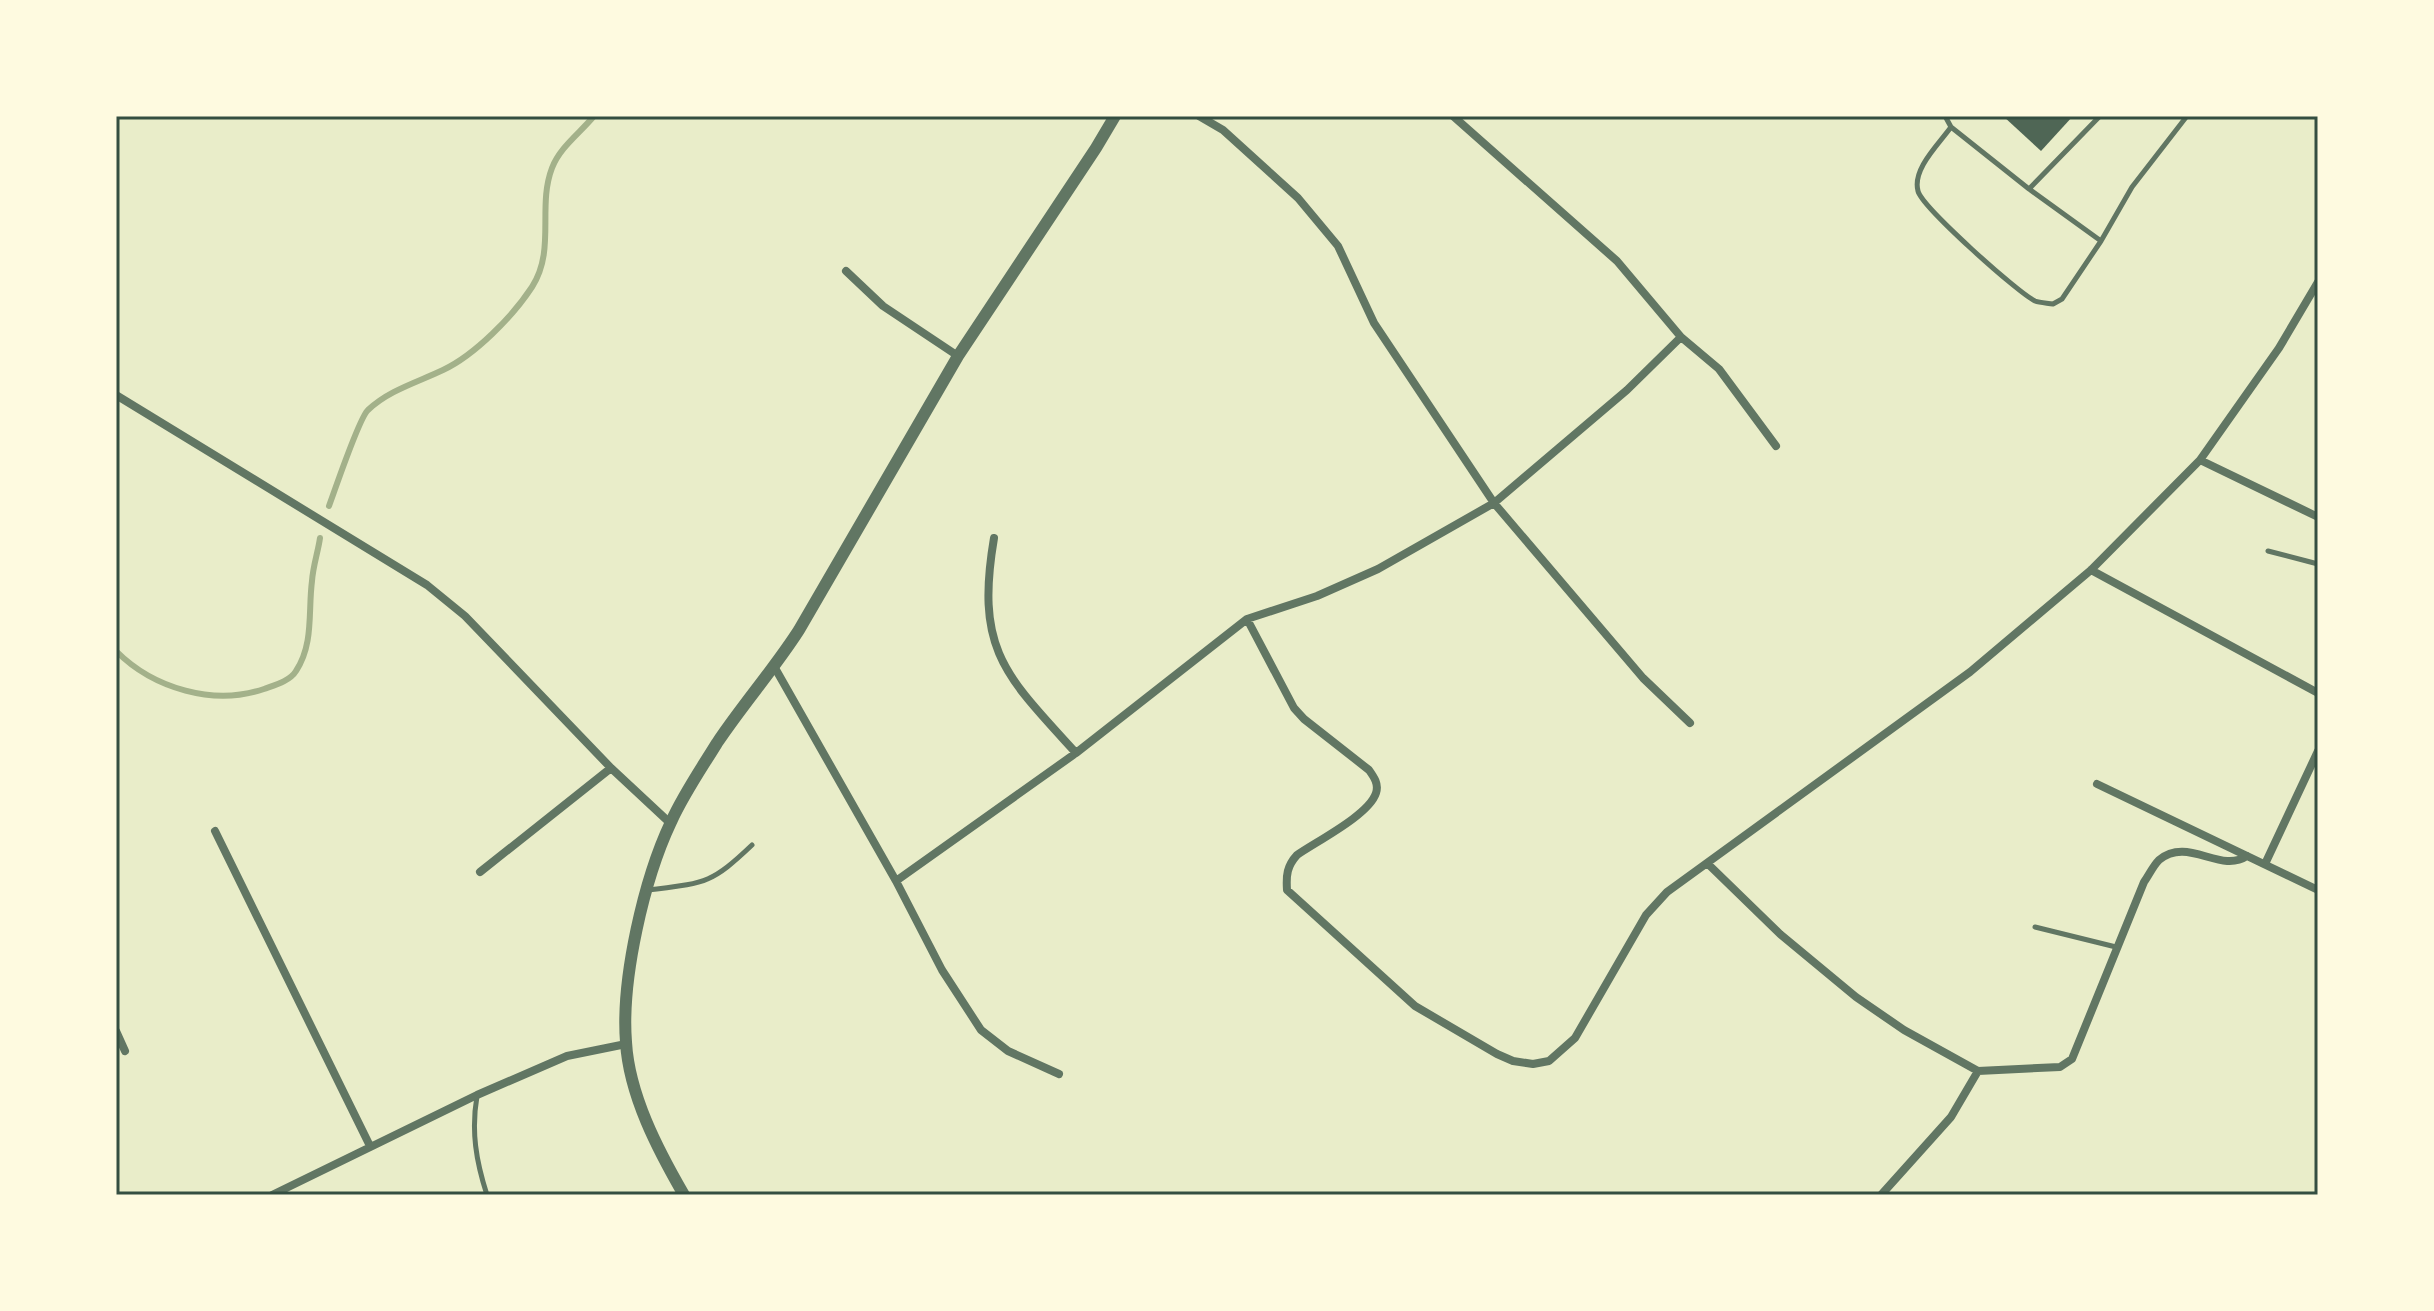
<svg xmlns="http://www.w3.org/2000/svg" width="2434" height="1311" font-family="Commissioner,sans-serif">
	<rect width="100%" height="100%" fill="#e9edc9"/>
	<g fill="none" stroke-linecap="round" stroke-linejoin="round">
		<path stroke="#a3b18a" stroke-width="6" d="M329 506C335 490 359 418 368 410 389 390 418 382 443 370 475 355 513 316 532 287 556 250 537 207 552 168 560 147 580 133 594 116
			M116 651C154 689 214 706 264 689 275 685 290 681 296 671 314 644 308 611 312 581 313 566 318 552 320 538"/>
	</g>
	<path fill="#4f6655" d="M2003 116H2073L2041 151Z"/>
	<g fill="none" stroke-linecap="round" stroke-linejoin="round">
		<path stroke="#617663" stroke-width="5" d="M1945 116 1951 127
			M2029 189 2100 116
			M2101 241 2029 189 1951 127C1939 144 1912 169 1918 191 1922 207 2018 293 2035 301 2040 303 2048 303 2053 304L2062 299 2101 241 2132 187 2187 116
			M2268 551 2318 564
			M649 890C705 883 711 884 752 845
			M2035 927 2116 947
			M477 1096C471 1131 476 1161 487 1195"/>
		<path stroke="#617663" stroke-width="8" d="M1199 116 1223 130 1298 198 1338 246 1374 323 1494 503 1643 678 1690 723
			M1453 116 1617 261 1681 337 1719 369 1776 446
			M846 271 883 306 958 356
			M116 395 427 585 465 616 611 768 670 823
			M2200 460 2318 517
			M994 538C975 650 1005 675 1076 753
			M2091 570 2318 693
			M1247 619 1294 708 1304 719 1369 770C1374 777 1379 784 1376 793 1369 815 1317 841 1297 855 1287 866 1286 875 1287 890L1415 1006 1497 1054 1513 1061 1533 1064 1549 1061 1575 1038 1646 915 1667 892 1970 672 2091 570 2200 460 2279 348 2318 282
			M775 668 896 881 942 970 981 1030 1008 1051 1059 1074
			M2097 784 2318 890
			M215 831 370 1146
			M1708 864 1780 934 1856 997 1904 1030 1978 1071 2060 1067 2072 1059 2144 882C2149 875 2153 866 2159 860 2188 836 2220 874 2247 856
			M2265 864 2318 751
			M480 872 611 768
			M896 881 1076 753 1247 619 1317 596 1378 569 1494 503 1627 390 1681 337
			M116 1031 125 1051
			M272 1195 477 1095 567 1056 626 1044
			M1881 1195 1951 1117 1978 1071"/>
		<path stroke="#617663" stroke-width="12" d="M684 1195C658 1150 629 1095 626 1042 621 979 644 879 671 822 683 795 701 769 717 743 743 704 774 669 799 630L958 356 1096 148 1115 116"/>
	</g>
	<rect width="2434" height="1311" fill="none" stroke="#fefae0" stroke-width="236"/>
	<rect x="118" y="118" width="2198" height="1075" fill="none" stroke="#344e41" stroke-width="3"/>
</svg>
